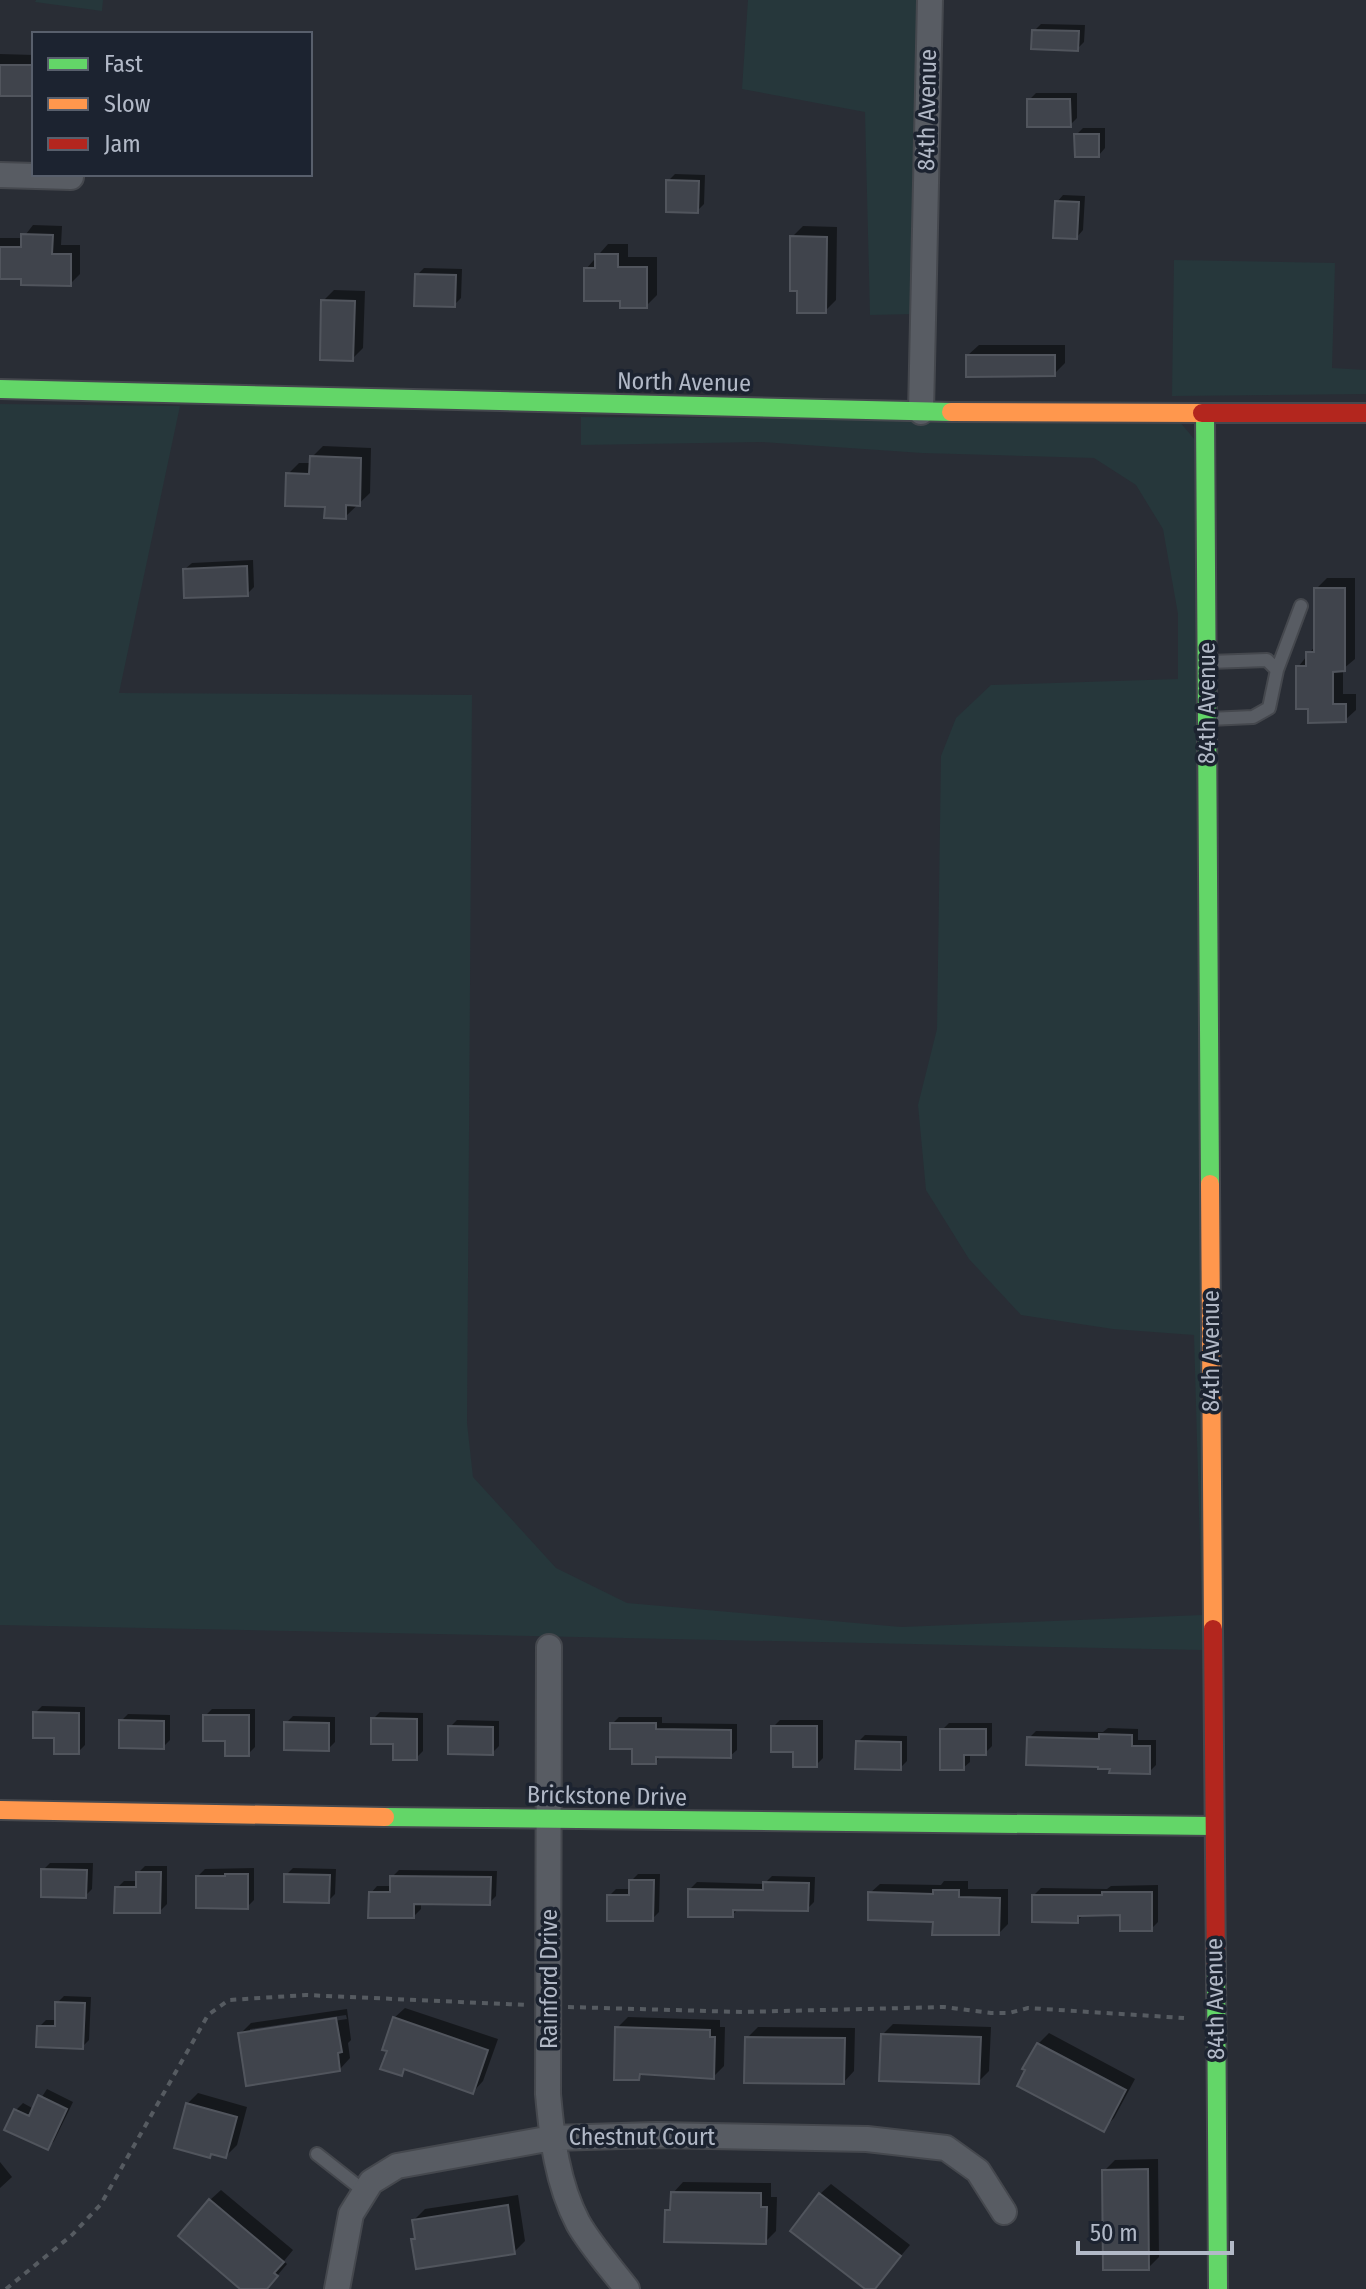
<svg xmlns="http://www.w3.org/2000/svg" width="1366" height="2289" font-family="'Fira Sans Condensed',sans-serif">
	<rect width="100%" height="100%" fill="#292d35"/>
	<path fill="#26373b" d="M36 0H103L102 11 35 2Z
		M748 0H919L915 314 870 315 865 112 742 89Z
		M1174 260 1335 263 1332 368 1366 370V394L1172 396Z
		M0 404 180 406 119 693 472 695 467 1423 473 1477 556 1568 627 1603 901 1627 1202 1615 1194 1335 1113 1329 1021 1315 969 1259 926 1190 918 1105 937 1029 941 756 956 718 991 685 1178 679V614L1163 529 1136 485 1094 458 922 453 761 442 581 445V417L1179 421 1201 447 1202 1615V1650L0 1625Z"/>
	<path fill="#0007" fill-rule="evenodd" d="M1041 24 1085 25 1084 42 1077 49 1034 31Z
		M0 54 34 55V94H0Z
		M1036 93H1077V118L1070 125 1029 100Z
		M1083 128H1105V148L1099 155 1076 135Z
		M675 174 705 175 704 204 697 211 668 181Z
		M1063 195 1085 196 1083 230 1077 237 1057 202Z
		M33 225 62 226 61 245H80V274L70 284 23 277H0V238H23Z
		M803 226 837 227 836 300 825 311 799 289 792 237Z
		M608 244H628V257H657V295L646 306 622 299 586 269Z
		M424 268 462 269 461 298 454 305 417 275Z
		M334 290 365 291 363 348 352 359 323 301Z
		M979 345H1065V363L1054 374 968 355Z
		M323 446 371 448 370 493 345 517 327 506 288 474 299 463H311L312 457Z
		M253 560 254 587 247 594 185 569 192 563Z
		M1327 578H1355V659L1343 669V694H1356V710L1345 720 1310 707 1298 667 1316 645V589Z
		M42 1706 85 1707V1745L78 1752 56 1736 35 1713Z
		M212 1709H255V1747L248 1754 227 1739 205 1716Z
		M380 1712 423 1713V1751L416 1758 395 1742 373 1719Z
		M128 1714 170 1715V1740L163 1747 121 1721Z
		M293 1716 335 1717V1742L328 1749 286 1723Z
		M619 1717H662V1723L737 1724V1750L730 1756 662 1755 655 1762 634 1747 612 1724Z
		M457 1720 499 1721V1746L492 1753 450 1727Z
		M780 1720H823V1758L816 1765 795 1750 773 1727Z
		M949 1723H992V1746L985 1753H970V1762L963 1768 942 1730Z
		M1108 1728 1138 1729V1740H1156V1765L1149 1772 1112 1767 1029 1738 1036 1731 1103 1732Z
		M865 1735 907 1736V1761L900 1768 858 1742Z
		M50 1863H93L92 1889 85 1896 43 1870Z
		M145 1866H167V1904L160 1911 117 1888 124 1881H138V1873Z
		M254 1868V1900L247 1907 198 1876 205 1869Z
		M293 1868 336 1869 335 1894 328 1901 286 1875Z
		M399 1870 497 1871 496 1896 489 1903 421 1902V1909L414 1916 371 1893 377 1886H392V1877Z
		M638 1874H660L659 1912 652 1919 609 1896 616 1889H631V1881Z
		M772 1876 815 1877 814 1902 807 1909 740 1908 732 1915 690 1889 697 1882 764 1884Z
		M944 1881H968V1889H1008V1924L999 1933 935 1920 870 1893 880 1884 941 1885Z
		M1158 1885V1922L1151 1929 1122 1913 1084 1914 1077 1921 1034 1895 1041 1888 1107 1889 1111 1886Z
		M64 1996 91 1997 89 2040 82 2047 39 2027 46 2020H57V2003Z
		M405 2008 498 2039 483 2081 473 2092 407 2068 401 2074 394 2018Z
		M347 2009 351 2040 348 2043 350 2058 340 2069 240 2034 251 2023ZM346 2015 347 2019 250 2033V2029Z
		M628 2017 720 2020V2027H725L724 2066 713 2077 645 2072 639 2078 617 2028Z
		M893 2024 991 2027 989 2071 978 2082 882 2035Z
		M758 2027 855 2028 854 2071 844 2082 747 2038Z
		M1049 2033 1135 2079 1114 2118 1103 2129 1038 2044Z
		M47 2089 73 2102 54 2141 48 2148 16 2110 23 2103 34 2109Z
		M198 2093 247 2107 237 2145 226 2156 187 2104Z
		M1158 2159 1159 2257 1148 2268 1104 2171 1115 2160Z
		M0 2162 12 2177 0 2188Z
		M683 2182 771 2183V2197H777L776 2231 765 2242 667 2211 672 2205 673 2193Z
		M831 2184 910 2245 873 2289H868L820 2194Z
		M221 2190 293 2250 284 2261 287 2264 266 2289H244L210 2200Z
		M518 2195 525 2241 514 2252 414 2240 417 2236 414 2220 425 2209Z"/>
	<path fill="#40444c" stroke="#51555d" stroke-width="2" d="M1032 30 1079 31 1078 51 1031 49Z
		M0 65H34V96H0Z
		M1027 99H1070L1071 127H1027Z
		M1074 134H1099V157H1075Z
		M666 180 699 181 698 213 666 212Z
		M1055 201 1079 202 1077 239 1053 238Z
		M21 234 53 235 52 254H71V286L21 285V279H0V247H21Z
		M790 236 827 237 826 313H797V291H790Z
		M595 254H618V267H647V308H620V301H584V268H595Z
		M415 274 456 275 455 307 414 306Z
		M321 300 355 301 353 361 320 360Z
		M966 355H1055V376L966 377Z
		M310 456 361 458 360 506 346 505V519L324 518 325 507 285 506 286 473 309 474Z
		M247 566 248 596 184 598 183 569Z
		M1314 588H1345V671L1333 672V704H1346V722L1308 723V709H1296V666H1306V652H1314Z
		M33 1712 79 1713V1754H54V1738H33Z
		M203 1715H249V1756H225V1741H203Z
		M371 1718 417 1719V1760H393V1744H371Z
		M119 1720 164 1721V1749L119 1748Z
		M284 1722 329 1723V1751L284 1750Z
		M610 1723H656V1729L731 1730V1758L656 1757V1764H632V1749H610Z
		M448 1726 493 1727V1755L448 1754Z
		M771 1726H817V1767H793V1752H771Z
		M940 1729H986V1755H964V1770H940Z
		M1099 1734 1132 1735V1746H1150V1774L1109 1773 1110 1769H1098V1767L1026 1765 1027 1737 1099 1739Z
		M856 1741 901 1742V1770L855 1769Z
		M41 1869 87 1870 86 1898 41 1897Z
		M136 1872H161L160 1913H114L115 1887H136Z
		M225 1874H248V1909L196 1908V1876H225Z
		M284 1874 330 1875 329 1903 284 1902Z
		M390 1876 491 1877 490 1905 414 1904V1918H368L369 1892H390Z
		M629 1880H654L653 1921H607V1895H629Z
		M763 1882 809 1883 808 1911 733 1910V1917H688V1889L763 1890Z
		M933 1890H959V1897L1000 1898 999 1935H932L933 1922 868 1920V1892L933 1894Z
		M1102 1892H1152V1931H1120V1915L1078 1916V1923L1032 1922V1895H1102Z
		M55 2002 85 2003 83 2049 36 2047 37 2026H55Z
		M393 2017 488 2050 473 2094 404 2069 402 2076 380 2069 387 2051 382 2050Z
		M336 2018 342 2052 338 2053 340 2071 246 2086 238 2033Z
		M615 2027 710 2030V2037H715L714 2079 640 2074 639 2080H614Z
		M881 2034 981 2037 979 2084 879 2081Z
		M745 2037 845 2038 844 2084 744 2083Z
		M1037 2043 1126 2090 1104 2132 1017 2086 1025 2070 1022 2069Z
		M38 2095 67 2109 48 2150 4 2130 14 2109 29 2116Z
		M186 2103 237 2117 226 2158 211 2154 210 2158 174 2148Z
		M1148 2169 1149 2270H1103L1102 2170Z
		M671 2192 761 2193V2207H767L766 2244 664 2242 665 2210H670Z
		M819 2193 901 2256 875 2289H865L790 2231Z
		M209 2199 284 2262 274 2273 278 2276 267 2289H240L178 2236Z
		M508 2205 515 2254 416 2269 411 2239H415L412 2220Z"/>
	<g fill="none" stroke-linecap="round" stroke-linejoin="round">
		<g stroke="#45484e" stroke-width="16">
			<path id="lane" d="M1209 662 1267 660 1277 670
				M1209 719 1253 717 1269 708 1277 670 1301 606
				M317 2154 364 2191"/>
		</g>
		<g stroke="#45484e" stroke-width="28">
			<path id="street" d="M0 175 71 177
				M921 412 930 0
				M549 1647 548 2094C552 2138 557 2183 578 2223 591 2246 611 2268 627 2289
				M337 2289 351 2214 371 2182 397 2166 552 2138 656 2135 867 2139 946 2148 978 2171 1004 2212"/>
		</g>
		<g stroke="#45484e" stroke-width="22">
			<path id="fast" d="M0 389 951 412
				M1205 413 1210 1184
				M385 1817 1213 1826
				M1216 1972 1218 2289"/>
		</g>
		<g stroke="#45484e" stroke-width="22">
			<path id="slow" d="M951 412 1202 413
				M1210 1184 1213 1629
				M0 1810 385 1817"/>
		</g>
		<g stroke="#45484e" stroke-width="22">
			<path id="jam" d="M1202 413H1366
				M1213 1629 1216 1972"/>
		</g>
		<path stroke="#565b61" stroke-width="4" stroke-dasharray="6 6" stroke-linecap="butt" d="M568 2007 742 2012 944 2007 991 2013H1009L1028 2008 1184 2018
			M6 2289 72 2235 101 2204 208 2015 229 2000 306 1995 527 2005"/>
		<use href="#lane" stroke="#585c63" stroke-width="12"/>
		<use href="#street" stroke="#585c63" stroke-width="24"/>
		<use href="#fast" stroke="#63d668" stroke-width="18"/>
		<use href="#slow" stroke="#ff974d" stroke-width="18"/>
		<use href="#jam" stroke="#b3261e" stroke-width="18"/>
	</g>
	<g text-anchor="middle" stroke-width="7" stroke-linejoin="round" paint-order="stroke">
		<g font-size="24" fill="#b2b9c7" stroke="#1c2330">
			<text transform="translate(927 110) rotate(-89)" y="8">84th Avenue</text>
			<text transform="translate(684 382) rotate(1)" y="8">North Avenue</text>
			<text transform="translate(1207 703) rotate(-90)" y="8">84th Avenue</text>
			<text transform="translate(1211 1351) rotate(-90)" y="8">84th Avenue</text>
			<text transform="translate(607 1796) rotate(1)" y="8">Brickstone Drive</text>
			<text transform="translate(549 1979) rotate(-90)" y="8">Rainford Drive</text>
			<text transform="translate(1215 1999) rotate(-91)" y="8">84th Avenue</text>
			<text x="642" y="2145">Chestnut Court</text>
		</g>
	</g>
	<rect x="32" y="32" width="280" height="144" fill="#1c2330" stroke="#585f6c" stroke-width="2"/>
	<rect x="48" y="58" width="40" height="12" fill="#63d668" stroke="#585f6c" stroke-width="2"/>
	<text x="104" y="72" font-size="24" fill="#b2b9c7">Fast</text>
	<rect x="48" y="98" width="40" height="12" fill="#ff974d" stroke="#585f6c" stroke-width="2"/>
	<text x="104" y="112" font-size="24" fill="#b2b9c7">Slow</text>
	<rect x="48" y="138" width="40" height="12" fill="#b3261e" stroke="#585f6c" stroke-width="2"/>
	<text x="104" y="152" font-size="24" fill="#b2b9c7">Jam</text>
	<path d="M1078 2241v12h154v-12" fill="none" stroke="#b2b9c7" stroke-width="4"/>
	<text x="1090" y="2241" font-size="24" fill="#b2b9c7" stroke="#1c2330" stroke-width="6" paint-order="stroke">50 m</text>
</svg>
